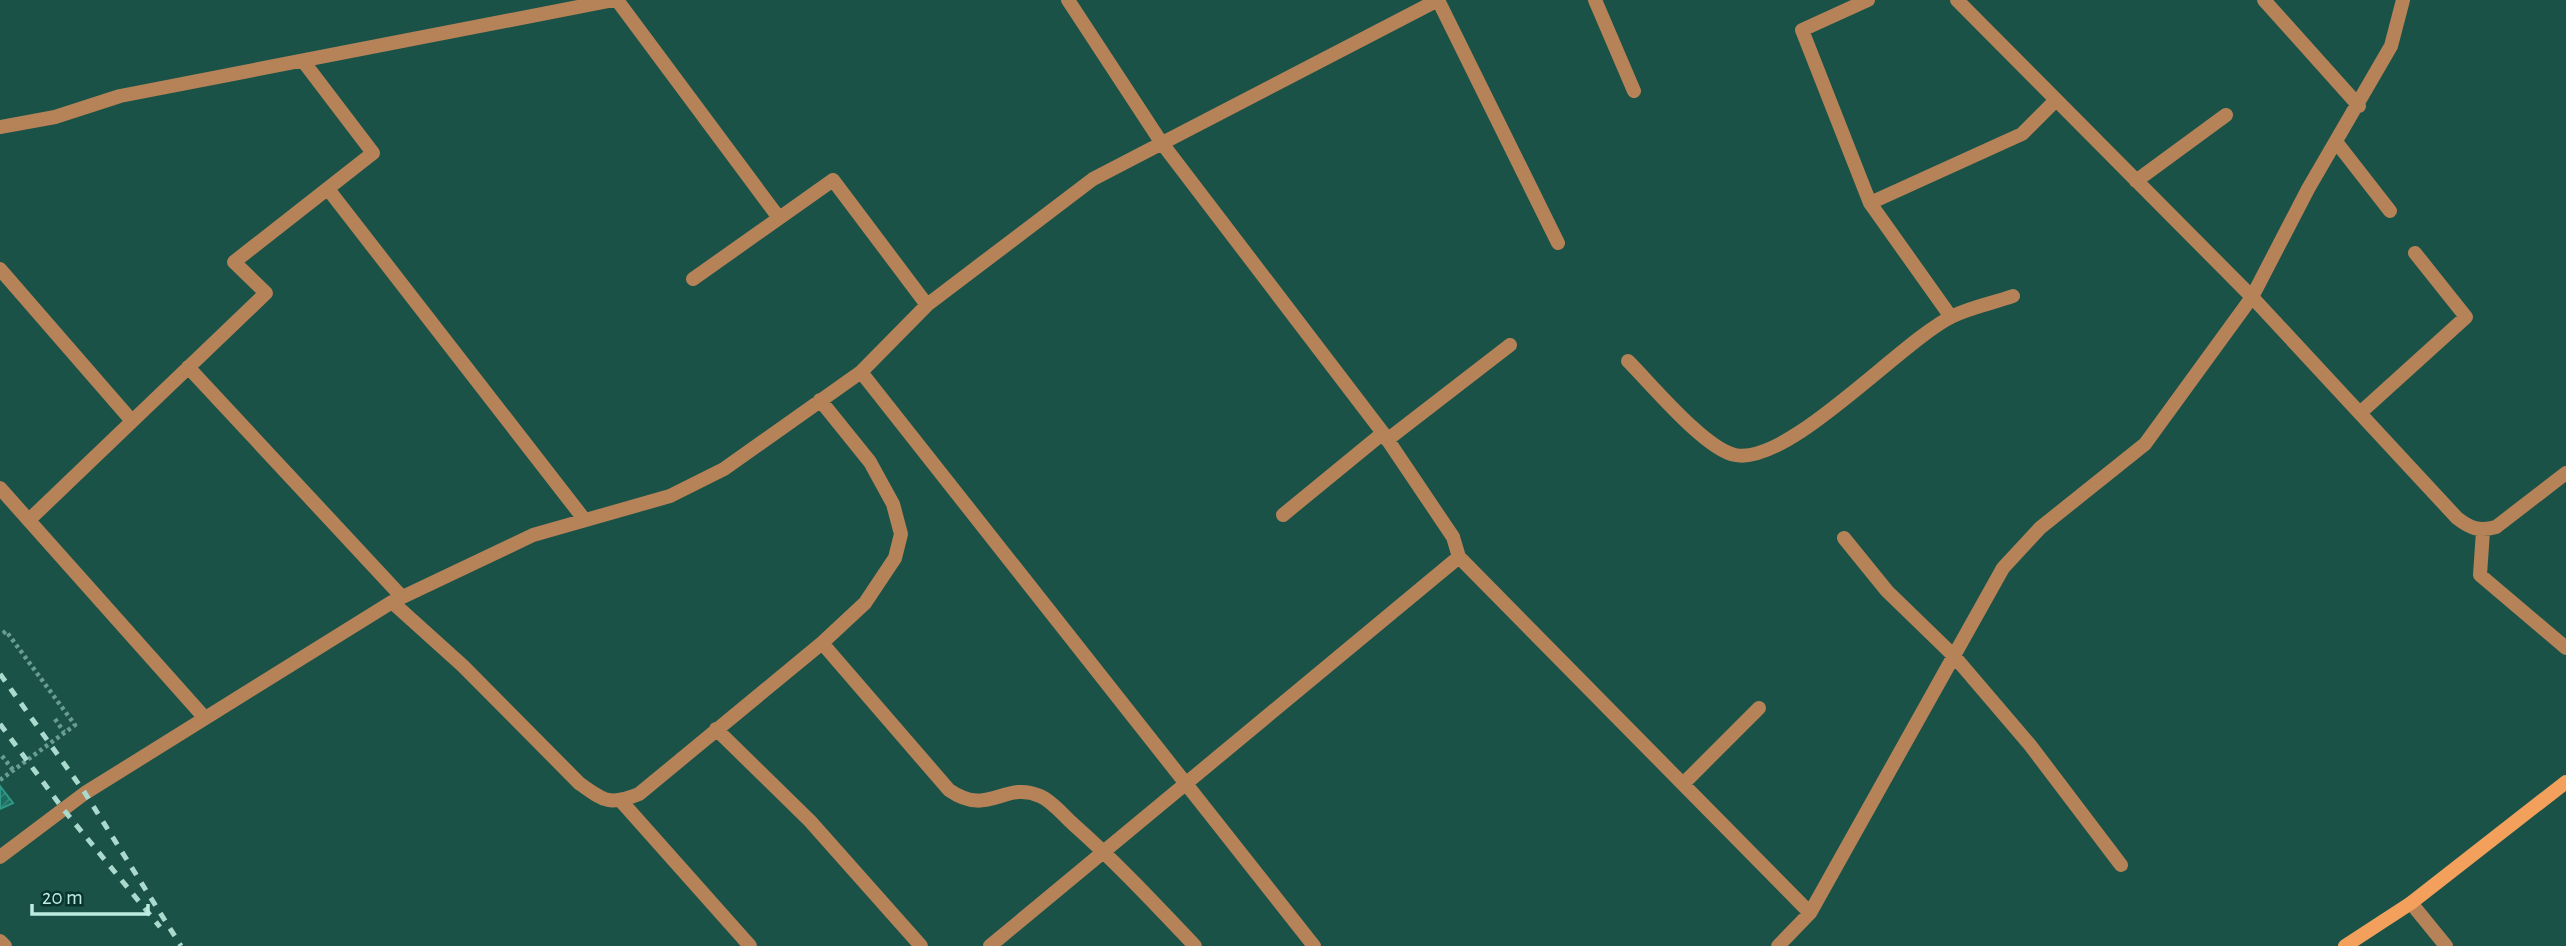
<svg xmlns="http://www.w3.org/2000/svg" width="2566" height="946" font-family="'Alegreya Sans',sans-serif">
	<defs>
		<pattern id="building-hatch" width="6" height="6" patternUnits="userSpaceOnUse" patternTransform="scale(1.75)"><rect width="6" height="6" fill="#1b6d5f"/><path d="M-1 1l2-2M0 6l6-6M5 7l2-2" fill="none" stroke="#3a8276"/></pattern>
	</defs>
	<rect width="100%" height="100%" fill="#1b5248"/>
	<path fill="url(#building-hatch)" stroke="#2f9a88" stroke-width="2" d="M0 786 13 803 0 809Z"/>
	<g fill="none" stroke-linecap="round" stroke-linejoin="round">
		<path stroke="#6a9d92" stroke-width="4.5" stroke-dasharray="3.5 3.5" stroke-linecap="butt" d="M55 719 64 732
			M2 756 13 770
			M0 780 75 725 6 631 1 635"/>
		<path stroke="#b68258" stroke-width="14" d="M617 0 779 218
			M1068 0 1161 142 1383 433 1453 537 1459 557 1810 913
			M1438 0 1558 243
			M1595 0 1634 91
			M1868 0 1802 30 1870 203 1951 317
			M1957 0 2252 297 2457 518C2470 528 2479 532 2496 527L2566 473
			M2264 0 2359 106
			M0 127 55 117 120 96 614 0
			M2337 143 2390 211
			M2136 181 2226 115
			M328 189 584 519
			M1870 203 2022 134 2056 100
			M0 269 132 421
			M693 279 833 180 927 305
			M1628 361C1652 385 1705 449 1735 455 1789 466 1902 340 1953 316 1971 307 1993 303 2013 296
			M188 367 402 597
			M861 372 1314 946
			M2360 413 2466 317 2415 253
			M1387 440 1510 345
			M0 488 204 717
			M1283 515 1383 433
			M29 520 266 293 234 262 373 153 303 61
			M2483 531 2480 575 2566 648
			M1844 538 1887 591 1954 656 2030 745 2121 865
			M392 602 463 666 579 783C604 801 609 806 639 794L822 643 865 603 895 558 901 534 893 504 870 462 820 400
			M822 643 949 790C989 818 1004 780 1040 796 1052 801 1063 815 1073 824 1116 862 1155 904 1195 946
			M716 729 810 821 921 946
			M1683 784 1759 708
			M621 801 750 946
			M0 857 85 793 392 602 533 535 670 496 724 469 861 372 927 305 1093 179 1438 0
			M2411 903 2446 946
			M0 941 5 946
			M990 946 1459 557
			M1778 946 1810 913 2003 568 2040 528 2145 444 2252 297 2308 189 2391 46 2403 0"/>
		<path stroke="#f2a05c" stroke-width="14" d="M2345 946 2411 903 2566 782"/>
		<path stroke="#aad9ce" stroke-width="5" stroke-dasharray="9 9" stroke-linecap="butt" d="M0 674 85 793 181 946
			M0 724 63 809 160 927"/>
	</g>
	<path d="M32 904v10h116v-10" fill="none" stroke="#bdebe0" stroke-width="3.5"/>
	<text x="42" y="904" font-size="21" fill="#bdebe0" stroke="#08362e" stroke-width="5" paint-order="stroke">20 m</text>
</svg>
